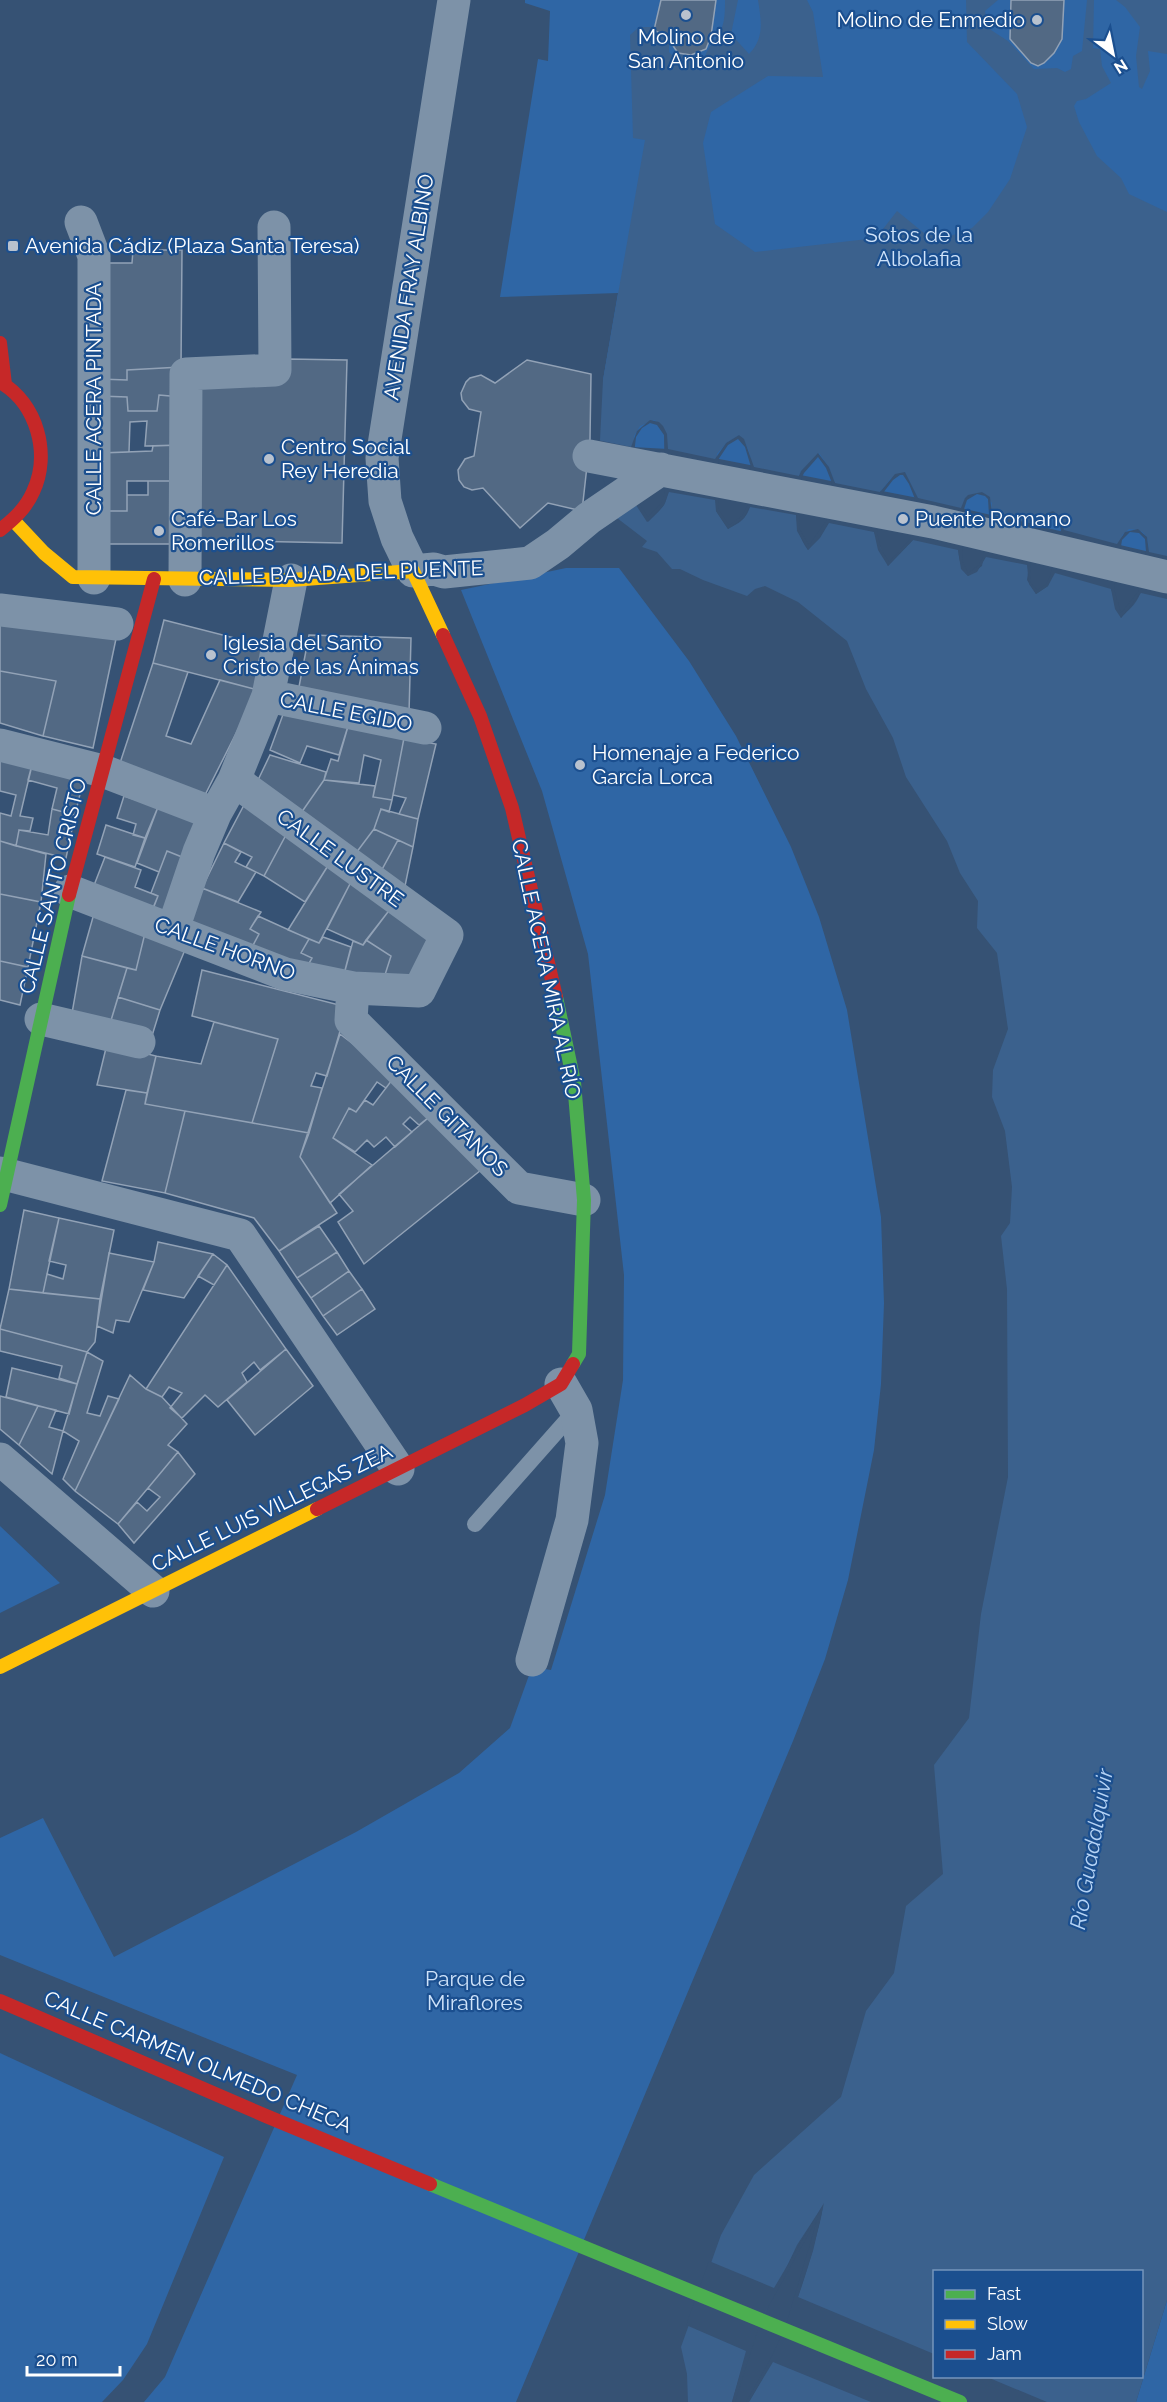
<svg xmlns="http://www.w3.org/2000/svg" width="1167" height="2402" font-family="Raleway,sans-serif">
	<rect width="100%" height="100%" fill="#365274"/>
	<path fill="#2f66a5" d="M525 0H1167V556L918 498 668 449 632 447 603 380 618 293 500 297 538 59 548 61 550 11 525 3Z
		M566 568H619L689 661 736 736 791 847 819 917 847 1010 881 1217 884 1303 881 1384 874 1450 848 1580 825 1659 793 1741 516 2402H144L165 2377 297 2075 0 1955V1838L43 1818 114 1957 356 1832 459 1773 510 1728 532 1667 551 1670 605 1495 623 1380 624 1275 588 954 542 791 461 590Z
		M0 1526 60 1583 0 1613Z
		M0 2053 224 2157 147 2344 123 2380 102 2402H0Z
		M1167 2300V2402H1136Z"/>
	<path fill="#3b618d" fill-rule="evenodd" d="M725 0H738L731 34 749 54C765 38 761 20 758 0H807L813 12 823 77 768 76 711 112 703 143 715 224 755 252 876 238 897 211 924 233 945 238 972 228 988 212 1010 179 1027 127 1017 94 967 42 966 0H998L985 11 987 23 991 30 1008 41 1034 69 1057 68 1065 72 1071 69 1073 56 1082 51 1087 0H1094L1093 48 1100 49 1102 66 1111 83 1086 99 1077 101 1074 106 1079 122 1097 156 1121 178 1129 194 1167 212V2300L1136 2402H749C778 2352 801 2297 815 2241 818 2229 822 2217 823 2205L797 2245 747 2351 732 2402H688L687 2374 681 2347 721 2235 754 2175 841 2097 866 2011 894 1973 906 1906 943 1874 934 1765 969 1718 981 1614 1008 1477 1007 1289 1001 1236 1010 1223 1012 1187 1005 1131 992 1097 993 1070 1008 1029 997 953 977 928 978 901 960 873 947 841 906 777 893 738 866 689 847 641 798 602 765 586 755 589 747 596 703 580 680 569H672L657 552 642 547 647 541 617 518 605 477 600 440 603 380 645 140 633 138 630 35 639 27H651V30L665 38 669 44V52L677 61 678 54 697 55 704 61C706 47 716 42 721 30 725 21 725 10 725 0ZM654 420C672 427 673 490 664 505 660 511 653 517 648 522L636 504 634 436 640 426ZM739 435C756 448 758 503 744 518 740 523 733 526 728 529L716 511 717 454 726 443ZM819 453 829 467 835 483 829 522 808 550C791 528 797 502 799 476L801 471ZM905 472 918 498 913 540 888 566 874 532 880 492 891 478ZM982 492 992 503 982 566 968 576C950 558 962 521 965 498ZM1053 511 1064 525 1048 586 1036 594 1027 580 1035 521ZM1129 529C1136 530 1142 529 1146 536 1153 546 1144 590 1137 600 1133 607 1126 612 1121 618L1111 589 1122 535ZM934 2272H1142V2376H934Z
		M1116 0H1167V54L1148 51 1150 71 1142 89 1139 87 1136 56 1140 27 1125 7Z"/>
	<path fill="#365274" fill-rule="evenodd" d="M650 420 659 422 663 426 667 434 668 449 715 459 726 443 739 435 744 439 754 467 799 476 801 471 818 453 829 467 835 483 880 492 895 474 905 472 918 498 961 508 965 498 968 495 982 492 990 497 992 515 1034 524 1038 517 1053 511 1060 516 1064 530 1117 544 1125 532 1138 529 1147 537 1149 552 1167 556V599L1141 593 1121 618 1115 609 1111 589 1055 573 1048 586 1036 594 1029 584 1027 565 986 557 977 572 968 576 961 569 958 550 913 540 888 566 878 550 874 532 829 523 820 538 808 550 797 531 796 515 750 507 744 518 728 529 716 511 715 500 669 492 664 505 647 522 636 505 606 487 602 476 597 440 631 447 637 431ZM650 423 657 425 664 435 665 491 661 503 648 517 639 503 631 480 636 437 642 428ZM738 439 745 447 751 467 747 506 742 516 729 525 719 510 718 460 728 445ZM818 457 826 468 832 483 826 521 809 545 800 530 799 515 802 477 804 473ZM900 475H903L909 484 915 499 910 539 889 562 881 549 877 532 883 493 893 480ZM977 494 985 496 988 499 989 515 983 556 979 565 968 573 962 560 964 509 967 500ZM1052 514 1058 518 1061 530 1050 576 1046 584 1037 590 1031 583 1030 566 1037 525 1040 519ZM1130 532 1139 533 1145 539 1146 552 1138 592 1121 613 1114 589 1122 540Z
		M824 2203 813 2251 798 2297 934 2354V2376L987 2377 1047 2402H871L773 2362 749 2402H746L770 2360 785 2328 818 2217 761 2320 735 2402H732L746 2351 686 2325 709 2261 774 2288Z"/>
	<path fill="#526984" stroke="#92a2b6" stroke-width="1.5" d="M661 0H716L711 36 706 49 691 55 678 53 667 37 654 30Z
		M1011 0H1064L1062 39 1054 53 1044 63 1038 66 1031 63 1010 39Z
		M133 250H182L181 367 127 370V380L99 379 105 263H132Z
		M288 359 347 360 342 543 191 540 196 376Z
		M527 360 591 374 590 439 582 511 548 503 520 528 483 488 472 490 464 487 459 480 458 470 465 459 474 456 481 412 469 409 462 400 461 393 466 382 470 378 481 375 495 383Z
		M181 367V397L159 395 157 411H128L127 397 99 396V379L127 380V370Z
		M159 395 181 397 180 445 145 446 147 421 130 422 129 452 100 453 99 396 127 397 128 411H157Z
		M180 445 179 481H127V511H98L100 453 152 451 153 446Z
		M148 481H179V544H98V511H127V495H148Z
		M0 616 117 634 93 748 43 736 56 681 0 671Z
		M164 620 270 647 258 690 153 663Z
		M309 635 411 638 409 713 298 692Z
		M153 663 188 672 166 736 191 744 220 680 258 690 205 795 120 763Z
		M0 671 56 681 43 736 0 723Z
		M285 709 349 723 339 755 307 746 300 763 270 750Z
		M349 723 404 738 392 800 373 797 381 760 364 755 359 783 324 780 331 759 338 761Z
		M404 738 436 744 418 819 399 814 406 798 393 795Z
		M0 755 33 761 20 816 33 818 30 831 19 830 16 846 0 841V813L11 816 16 795 0 791Z
		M270 755 326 772 324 780 299 816 258 780Z
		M33 761 85 773 75 815 52 809 57 788 28 780Z
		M324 780 375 786 373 797 392 800 389 812 381 809 374 829 353 857 299 816Z
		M124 796 158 807 145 838 133 835 136 824 117 818Z
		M244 805 287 833 264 876 246 867 252 857 224 843Z
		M158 807 207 825 192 861 167 851 159 872 137 863Z
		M52 809 75 815 66 858 16 846 19 830 48 835Z
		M381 809 418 819 413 847 374 829Z
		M106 825 145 838 135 867 97 854Z
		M374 829 398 840 379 875 353 857Z
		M287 833 329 864 305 902 264 876Z
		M398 840 413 847 404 891 379 875Z
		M0 841 46 854 41 902 0 894Z
		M224 843 241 852 235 862 256 872 238 902 202 888Z
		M167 851 192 861 171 916 153 909 158 896 151 893Z
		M105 857 141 870 135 887 158 896 150 915 91 893Z
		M329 864 352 880 319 943 288 930Z
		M352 880 391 908 363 945 327 929Z
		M202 888 261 912 250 929 259 934 250 951 186 925Z
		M0 894 41 902 28 967 0 961Z
		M391 908 437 941 414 985 383 981 391 956 366 940Z
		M95 910 146 929 136 970 82 956Z
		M258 916 309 939 301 953 312 958 304 972 250 951 259 934 250 929Z
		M146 929 187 945 160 1010 118 997 127 968 136 970Z
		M323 937 351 947 343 978 304 972 312 958 301 953 309 939 319 943Z
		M366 940 391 956 383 981 343 978 353 941 363 945Z
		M82 956 127 968 109 1027 71 1019Z
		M0 961 28 967 20 1005 0 1000Z
		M202 970 347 1007 327 1076 316 1073 311 1086 322 1088 309 1133 252 1123 278 1039 192 1016Z
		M118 997 160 1010 151 1039 109 1027Z
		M214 1022 278 1039 252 1123 145 1104 156 1056 201 1064Z
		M340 1034 395 1076 386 1088 377 1082 356 1112 349 1108 333 1138 372 1165 330 1203 300 1157Z
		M107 1044 156 1056 147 1093 97 1085Z
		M395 1076 434 1113 419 1125 410 1117 403 1124 412 1132 395 1147 386 1137 374 1147 367 1140 355 1152 333 1138 349 1108 356 1112 365 1100 373 1105Z
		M126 1090 147 1093 145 1104 185 1111 165 1193 102 1181Z
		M185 1111 309 1133 300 1157 337 1213 279 1251 254 1218 165 1193Z
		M434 1113 486 1166 364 1264 338 1222 353 1211 339 1194Z
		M24 1210 59 1218 43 1293 9 1289Z
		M59 1218 114 1230 100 1299 43 1293 47 1274 63 1279 66 1265 49 1261Z
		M319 1226 337 1252 297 1278 279 1251Z
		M158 1242 213 1254 184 1298 143 1290 154 1262Z
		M337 1252 349 1271 311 1298 297 1278Z
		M109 1253 154 1262 129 1322 116 1320 113 1333 97 1326Z
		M213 1254 227 1265 214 1285 198 1276Z
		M227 1265 286 1349 260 1370 254 1362 242 1373 247 1382 218 1407 205 1395 182 1418 170 1408 182 1393 169 1387 162 1397 146 1389Z
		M349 1271 362 1289 323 1316 311 1298Z
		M9 1289 100 1299 95 1342 87 1352 0 1329Z
		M362 1289 375 1309 337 1335 323 1316Z
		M0 1329 87 1352 77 1384 59 1378 62 1366 0 1351Z
		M286 1349 313 1386 255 1435 227 1400Z
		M87 1352 103 1361 87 1413 100 1416 108 1396 119 1399 75 1491 63 1479 79 1441 63 1431Z
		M12 1368 77 1384 69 1414 6 1397Z
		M130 1375 146 1389 162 1397 187 1424 168 1445 178 1452 118 1524 75 1491Z
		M0 1396 38 1406 19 1445 0 1429Z
		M38 1406 56 1410 49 1427 63 1431 52 1474 19 1445Z
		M178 1452 195 1474 134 1543 118 1524 137 1502 147 1511 160 1497 148 1488Z"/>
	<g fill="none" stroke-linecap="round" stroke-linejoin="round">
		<path stroke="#7d92a8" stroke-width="16" d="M475 1524 575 1411"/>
		<path stroke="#7d92a8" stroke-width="33" d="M454 0 382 458 385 501 397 538 413 571 434 569 444 572 530 563 558 544 589 518 661 469
			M81 222 94 256V578
			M589 456 933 522 1167 577
			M185 580 186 374 275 370 274 227
			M0 610 117 624
			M268 696 425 728
			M0 745 103 771 215 814
			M70 891 285 974 353 988 419 991 447 935 234 780
			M173 929 199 852 215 814 234 780 268 696 291 580
			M353 988 351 1020 519 1188 584 1200
			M41 1019 139 1042
			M0 1173 240 1235 398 1469
			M0 1459 153 1591
			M532 1660 572 1520 582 1443 576 1410 561 1384"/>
		<path stroke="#4caf50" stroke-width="14" d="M556 997 574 1082 584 1200 579 1354 573 1364
			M0 1205 69 895
			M430 2184 960 2402"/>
		<path stroke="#ffc107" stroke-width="14" d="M14 521 44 553 73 577 291 580 413 571 443 635
			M0 1667 317 1509"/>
		<path stroke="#c62828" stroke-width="14" d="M0 343 5 384
			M0 382C37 403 51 454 33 492 26 508 14 519 0 530
			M443 635 480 716 512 808 556 997
			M69 895 154 579
			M317 1509 525 1405 561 1384 573 1364
			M0 2001 266 2116 430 2184"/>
	</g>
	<g fill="#b9c2ce" stroke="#1b4f8f" stroke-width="2">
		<circle cx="686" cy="15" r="6"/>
		<circle cx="1037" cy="20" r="6"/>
		<rect x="7" y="240" width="12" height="12" rx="3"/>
		<circle cx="269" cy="459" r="6"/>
		<circle cx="903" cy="519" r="6"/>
		<circle cx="159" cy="531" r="6"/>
		<circle cx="211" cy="655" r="6"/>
		<circle cx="580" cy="765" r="6"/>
	</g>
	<g text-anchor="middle" stroke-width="4.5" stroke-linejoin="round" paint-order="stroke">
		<g font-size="21" fill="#fff" stroke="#1b4f8f" text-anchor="start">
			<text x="1025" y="27" text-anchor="end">Molino de Enmedio</text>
			<text x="686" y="44" text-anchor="middle">Molino de<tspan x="686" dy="24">San Antonio</tspan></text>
			<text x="25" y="253">Avenida Cádiz (Plaza Santa Teresa)</text>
			<text x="281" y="454">Centro Social<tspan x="281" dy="24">Rey Heredia</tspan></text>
			<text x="171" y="526">Café-Bar Los<tspan x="171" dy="24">Romerillos</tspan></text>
			<text x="915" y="526">Puente Romano</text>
			<text x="223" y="650">Iglesia del Santo<tspan x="223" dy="24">Cristo de las Ánimas</tspan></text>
			<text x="592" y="760">Homenaje a Federico<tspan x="592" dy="24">García Lorca</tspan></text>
		</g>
		<g font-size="21" fill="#cfe3fa" stroke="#1b4f8f">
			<text x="919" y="242">Sotos de la<tspan x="919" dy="24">Albolafia</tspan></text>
			<text x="475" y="1986">Parque de<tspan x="475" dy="24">Miraflores</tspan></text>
		</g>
		<g font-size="21" fill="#fff" stroke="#1b4f8f">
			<text transform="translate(409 287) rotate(-81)" y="7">AVENIDA FRAY ALBINO</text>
			<text transform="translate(94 399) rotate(-90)" y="7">CALLE ACERA PINTADA</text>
			<text transform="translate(341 573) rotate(-2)" y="7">CALLE BAJADA DEL PUENTE</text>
			<text transform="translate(346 712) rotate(11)" y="7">CALLE EGIDO</text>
			<text transform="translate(340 858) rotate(36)" y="7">CALLE LUSTRE</text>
			<text transform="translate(53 886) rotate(-76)" y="7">CALLE SANTO CRISTO</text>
			<text transform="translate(225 949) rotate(20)" y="7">CALLE HORNO</text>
			<text transform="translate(546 969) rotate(78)" y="7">CALLE ACERA MIRA AL RÍO</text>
			<text transform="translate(447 1116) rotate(45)" y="7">CALLE GITANOS</text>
			<text transform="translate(272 1508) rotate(-26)" y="7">CALLE LUIS VILLEGAS ZEA</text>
			<text transform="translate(198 2062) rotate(23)" y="7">CALLE CARMEN OLMEDO CHECA</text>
		</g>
		<g font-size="22" font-style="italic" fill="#b5d3f5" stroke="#1b4f8f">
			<text transform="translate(1091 1849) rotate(-80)" y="8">Río Guadalquivir</text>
		</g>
	</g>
	<rect x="933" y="2270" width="210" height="108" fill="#1b4f8f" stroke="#7695bc" stroke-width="1.5"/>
	<rect x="945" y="2290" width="30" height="9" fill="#4caf50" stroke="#7695bc" stroke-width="1.5"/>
	<text x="987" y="2300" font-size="18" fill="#ffffff">Fast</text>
	<rect x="945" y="2320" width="30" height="9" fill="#ffc107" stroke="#7695bc" stroke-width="1.5"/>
	<text x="987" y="2330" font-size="18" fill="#ffffff">Slow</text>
	<rect x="945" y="2350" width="30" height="9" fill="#c62828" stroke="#7695bc" stroke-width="1.5"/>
	<text x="987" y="2360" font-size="18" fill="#ffffff">Jam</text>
	<g transform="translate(1113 54) rotate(148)" stroke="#1b4f8f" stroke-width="4.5" paint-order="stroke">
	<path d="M0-4.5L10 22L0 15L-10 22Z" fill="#ffffff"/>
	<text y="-9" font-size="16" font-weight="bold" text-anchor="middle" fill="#ffffff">N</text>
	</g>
	<path d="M27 2366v9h93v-9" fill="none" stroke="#ffffff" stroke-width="3"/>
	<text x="36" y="2366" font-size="18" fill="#ffffff" stroke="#1b4f8f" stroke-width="4.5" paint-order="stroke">20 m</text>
</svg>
